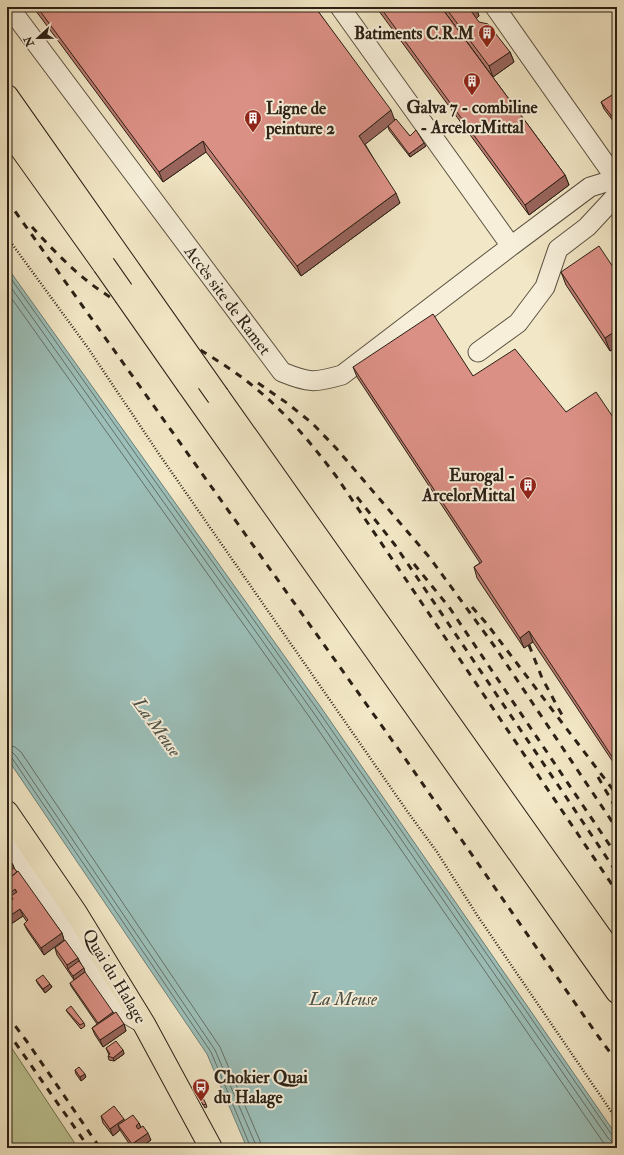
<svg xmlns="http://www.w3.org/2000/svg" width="624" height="1155" font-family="'IM FELL Double Pica',serif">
	<rect width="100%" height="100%" fill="#f2e7c6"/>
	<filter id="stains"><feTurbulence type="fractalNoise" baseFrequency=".005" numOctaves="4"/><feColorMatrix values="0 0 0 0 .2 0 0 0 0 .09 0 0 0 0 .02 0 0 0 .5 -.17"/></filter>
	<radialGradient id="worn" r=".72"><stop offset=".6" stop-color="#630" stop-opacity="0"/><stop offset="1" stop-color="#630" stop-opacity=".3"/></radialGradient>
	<path fill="#bdc493" stroke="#747254" d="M7 1041 78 1148H7Z"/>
	<path fill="#9cbfb9" stroke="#6e7f77" d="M7 267 320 706 617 1136V1148H247L207 1054 7 758Z"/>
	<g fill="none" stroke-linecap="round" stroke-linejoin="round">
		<path stroke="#637067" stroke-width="1" d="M7 273 317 709 612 1135 617 1137
			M7 282 313 712 608 1138 612 1142H617
			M7 292 308 715 603 1142 607 1145 612 1148
			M7 745 15 747 21 752 220 1047 260 1141 262 1148
			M7 751 12 752 16 756 215 1050 255 1143 256 1148
			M7 756 12 758 211 1052 251 1148"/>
		<g stroke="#5c5241" stroke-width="21">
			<path id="minor" d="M9 7 282 372C309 383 314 383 342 375L511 246
				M340 7 511 246 590 187 616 179 495 7
				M478 352 518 323 545 287 558 249 587 227 614 198
				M7 846 123 1012 144 1024"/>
		</g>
		<g stroke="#2a2015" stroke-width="24">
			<path id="major" d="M7 812 76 913 144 1024 211 1148"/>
		</g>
		<g stroke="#2a2015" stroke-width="24">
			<path id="highway" d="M7 96 142 288
				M7 129 104 265
				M188 385 617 992
				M218 396 617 960"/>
		</g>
		<path stroke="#2a2015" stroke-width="2.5" stroke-dasharray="1 2" stroke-linecap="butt" d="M7 237 88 348 159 454 407 811 437 852 477 915 617 1120"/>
		<use href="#minor" stroke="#f7efda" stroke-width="19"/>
		<use href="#major" stroke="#f2e7c6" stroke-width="22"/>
		<use href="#highway" stroke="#f2e7c6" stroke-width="22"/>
		<path stroke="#2a2015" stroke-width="3" stroke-dasharray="7 7" stroke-linecap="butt" d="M7 200 404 757 598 1036 617 1062
			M32 227C52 249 74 272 98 289 141 319 190 341 233 371 276 401 305 435 336 476L617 892
			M258 383 287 403 312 423 336 448 430 558 495 647 617 829
			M357 497 395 545 560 788 617 873
			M414 564 449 607 617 856
			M472 607 487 624 617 795
			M529 645 542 678 562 715
			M598 777 617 810
			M7 1015 28 1043 100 1148
			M7 1031 89 1148"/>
		<g stroke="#2a2015" stroke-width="24" stroke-linecap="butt">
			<path id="highway-bridge" d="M104 265 188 385
				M142 288 218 396"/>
		</g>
		<use href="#highway-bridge" stroke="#f2e7c6" stroke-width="22"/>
	</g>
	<path fill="#bc7c72" stroke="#2a2015" d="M33 7H315L395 120 410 136 426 146 410 157 389 130 388 126 365 144 400 203 301 276 206 152 163 182Z
		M376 7H441L565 175 569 185 529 215Z
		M441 7H476L479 16 476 19 479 22 510 52 514 62 493 77Z
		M617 92V126L604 109 601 102Z
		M561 272 617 273V346L610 351 566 285Z
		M353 367 473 376 566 412 617 423V768L533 642 524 648 477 578 474 567 480 563 357 377Z
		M7 856 13 865 14 868 62 933 64 940 44 955 27 930 24 924 27 922 23 916 11 924 7 919Z
		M55 948 78 958 85 972 74 980 57 955Z
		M36 980 50 984 52 987 45 993 38 984Z
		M70 983 113 1012 124 1024 126 1031 103 1047 95 1035 92 1028 97 1024 71 986Z
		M66 1010 84 1023 85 1026 81 1029 68 1013Z
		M106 1048 123 1050 124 1054 114 1061 109 1060 108 1056 109 1055Z
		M75 1070 86 1077 81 1081 76 1074Z
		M200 1099 206 1104 207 1107 205 1108Z
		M101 1116 139 1123 141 1128 151 1140 140 1148H132L120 1130 113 1136 103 1123Z"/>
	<path fill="#99655d" stroke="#2a2015" d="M475 7H476L479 16 474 21 471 11Z
		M510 52 514 62 493 77 489 66Z
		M391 110 395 121 363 146 359 136Z
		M203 141 206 152 163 182 159 172Z
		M424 143 426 146 410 157 409 154Z
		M565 175 569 185 529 215 525 205Z
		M396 193 400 203 301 276 297 266Z
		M617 330V346L610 351 605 338Z
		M529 631 533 642 524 648 520 638Z
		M13 865 16 872 7 878V869Z
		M15 889 18 896H11L13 900 7 904V896Z
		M20 909 23 916 11 924 8 917Z
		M62 933 64 940 44 955 41 948Z
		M78 958 80 965 68 969 67 965Z
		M84 968 85 972 74 980 73 976Z
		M8 976 9 980 7 981V977Z
		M50 984 52 987 45 993 43 989Z
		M113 1012 114 1016 99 1027 98 1023Z
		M124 1024 126 1031 103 1047 100 1040Z
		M123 1050 124 1054 114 1061 113 1058Z
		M85 1074 86 1077 81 1081 80 1077Z
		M124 1119 126 1126 118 1125 120 1130 113 1136 110 1129Z
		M139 1123 142 1130 138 1133 136 1126Z
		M148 1133 151 1140 140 1148H133L132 1144Z"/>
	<path fill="#db9085" stroke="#2a2015" d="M37 7H315L391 110 359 136 396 193 297 266 203 141 159 172Z
		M380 7H441L565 175 525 205Z
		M445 7H475L471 11 479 22 488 24 510 52 489 66Z
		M617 92V123L601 102Z
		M396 119 410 136 416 130 424 143 409 154 388 126Z
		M599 246 617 273V330L605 338 561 272Z
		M433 314 473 376 515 349 566 412 596 392 617 423V764L529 631 520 638 474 567 482 562 353 367Z
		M7 856 13 865 7 869Z
		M14 868 17 872 7 880V873Z
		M18 871 62 933 41 948 24 924 28 920 20 909 8 917 7 915V904L13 899 11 896 17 892 15 889 7 896V880Z
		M65 940 78 958 67 965 55 948Z
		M79 961 84 968 73 976 68 969Z
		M85 972 113 1012 98 1023 70 983Z
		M43 975 50 984 43 989 36 980Z
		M71 1006 84 1023 80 1025 66 1010Z
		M116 1012 124 1024 100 1040 92 1028Z
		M116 1041 123 1050 113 1058 108 1056 110 1054 106 1048Z
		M79 1067 85 1074 80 1077 75 1070Z
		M203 1098 206 1104 203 1105 200 1099Z
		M114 1106 124 1119 110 1129 101 1116Z
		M133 1115 139 1123 136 1126 138 1129 143 1126 148 1133 132 1144 118 1125Z"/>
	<defs>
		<g id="building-pin" transform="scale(0.9)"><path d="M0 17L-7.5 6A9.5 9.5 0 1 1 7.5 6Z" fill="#8f2418" stroke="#f7efda"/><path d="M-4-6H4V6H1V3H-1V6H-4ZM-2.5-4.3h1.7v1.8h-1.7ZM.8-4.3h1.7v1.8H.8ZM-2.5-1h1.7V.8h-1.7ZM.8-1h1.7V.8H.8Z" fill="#fff"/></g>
		<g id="bus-pin" transform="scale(0.9)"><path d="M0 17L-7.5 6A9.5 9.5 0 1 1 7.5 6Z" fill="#8f2418" stroke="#f7efda"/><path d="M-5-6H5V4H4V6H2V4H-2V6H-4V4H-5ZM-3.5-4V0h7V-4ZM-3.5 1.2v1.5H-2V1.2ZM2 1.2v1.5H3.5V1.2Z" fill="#fff"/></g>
	</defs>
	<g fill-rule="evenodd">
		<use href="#building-pin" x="487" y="33"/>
		<use href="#building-pin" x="472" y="81"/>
		<use href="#building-pin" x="253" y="118"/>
		<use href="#building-pin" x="528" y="485"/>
		<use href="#bus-pin" x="201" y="1087"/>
	</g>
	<g text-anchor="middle" stroke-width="4" stroke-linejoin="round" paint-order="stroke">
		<g font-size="17" font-weight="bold" fill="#2a2015" stroke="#f7efda" text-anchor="end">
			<text x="474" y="39">Batiments C.R.M</text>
			<text x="472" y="113" text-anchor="middle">Galva 7 - combiline<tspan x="472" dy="20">- ArcelorMittal</tspan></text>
			<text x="266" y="114" text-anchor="start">Ligne de<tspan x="266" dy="20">peinture 2</tspan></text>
			<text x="515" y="481">Eurogal -<tspan x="515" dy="20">ArcelorMittal</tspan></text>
			<text x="214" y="1083" text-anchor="start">Chokier Quai<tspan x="214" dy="20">du Halage</tspan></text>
		</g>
		<g font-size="17" fill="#2a2015" stroke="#f7efda">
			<text transform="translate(228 300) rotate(53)" y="6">Accès site de Ramet</text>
			<text transform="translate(115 976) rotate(59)" y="6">Quai du Halage</text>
		</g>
		<g font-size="18" font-style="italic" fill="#4c5046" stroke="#f7efda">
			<text transform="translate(157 727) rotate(54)" y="6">La Meuse</text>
			<text x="343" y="1005">La Meuse</text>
		</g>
	</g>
	<rect width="624" height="1155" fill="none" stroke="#f2e7c6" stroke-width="24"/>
	<rect x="8" y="8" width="608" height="1139" fill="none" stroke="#2a2015" stroke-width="2"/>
	<rect x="12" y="12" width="600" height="1131" fill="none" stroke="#2a2015"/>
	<g transform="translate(38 38) rotate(248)" stroke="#f7efda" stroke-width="3" paint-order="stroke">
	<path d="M0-3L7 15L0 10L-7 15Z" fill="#2a2015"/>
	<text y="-6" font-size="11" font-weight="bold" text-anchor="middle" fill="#2a2015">N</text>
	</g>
	<rect width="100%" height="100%" filter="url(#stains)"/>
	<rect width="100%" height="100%" fill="url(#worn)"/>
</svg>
